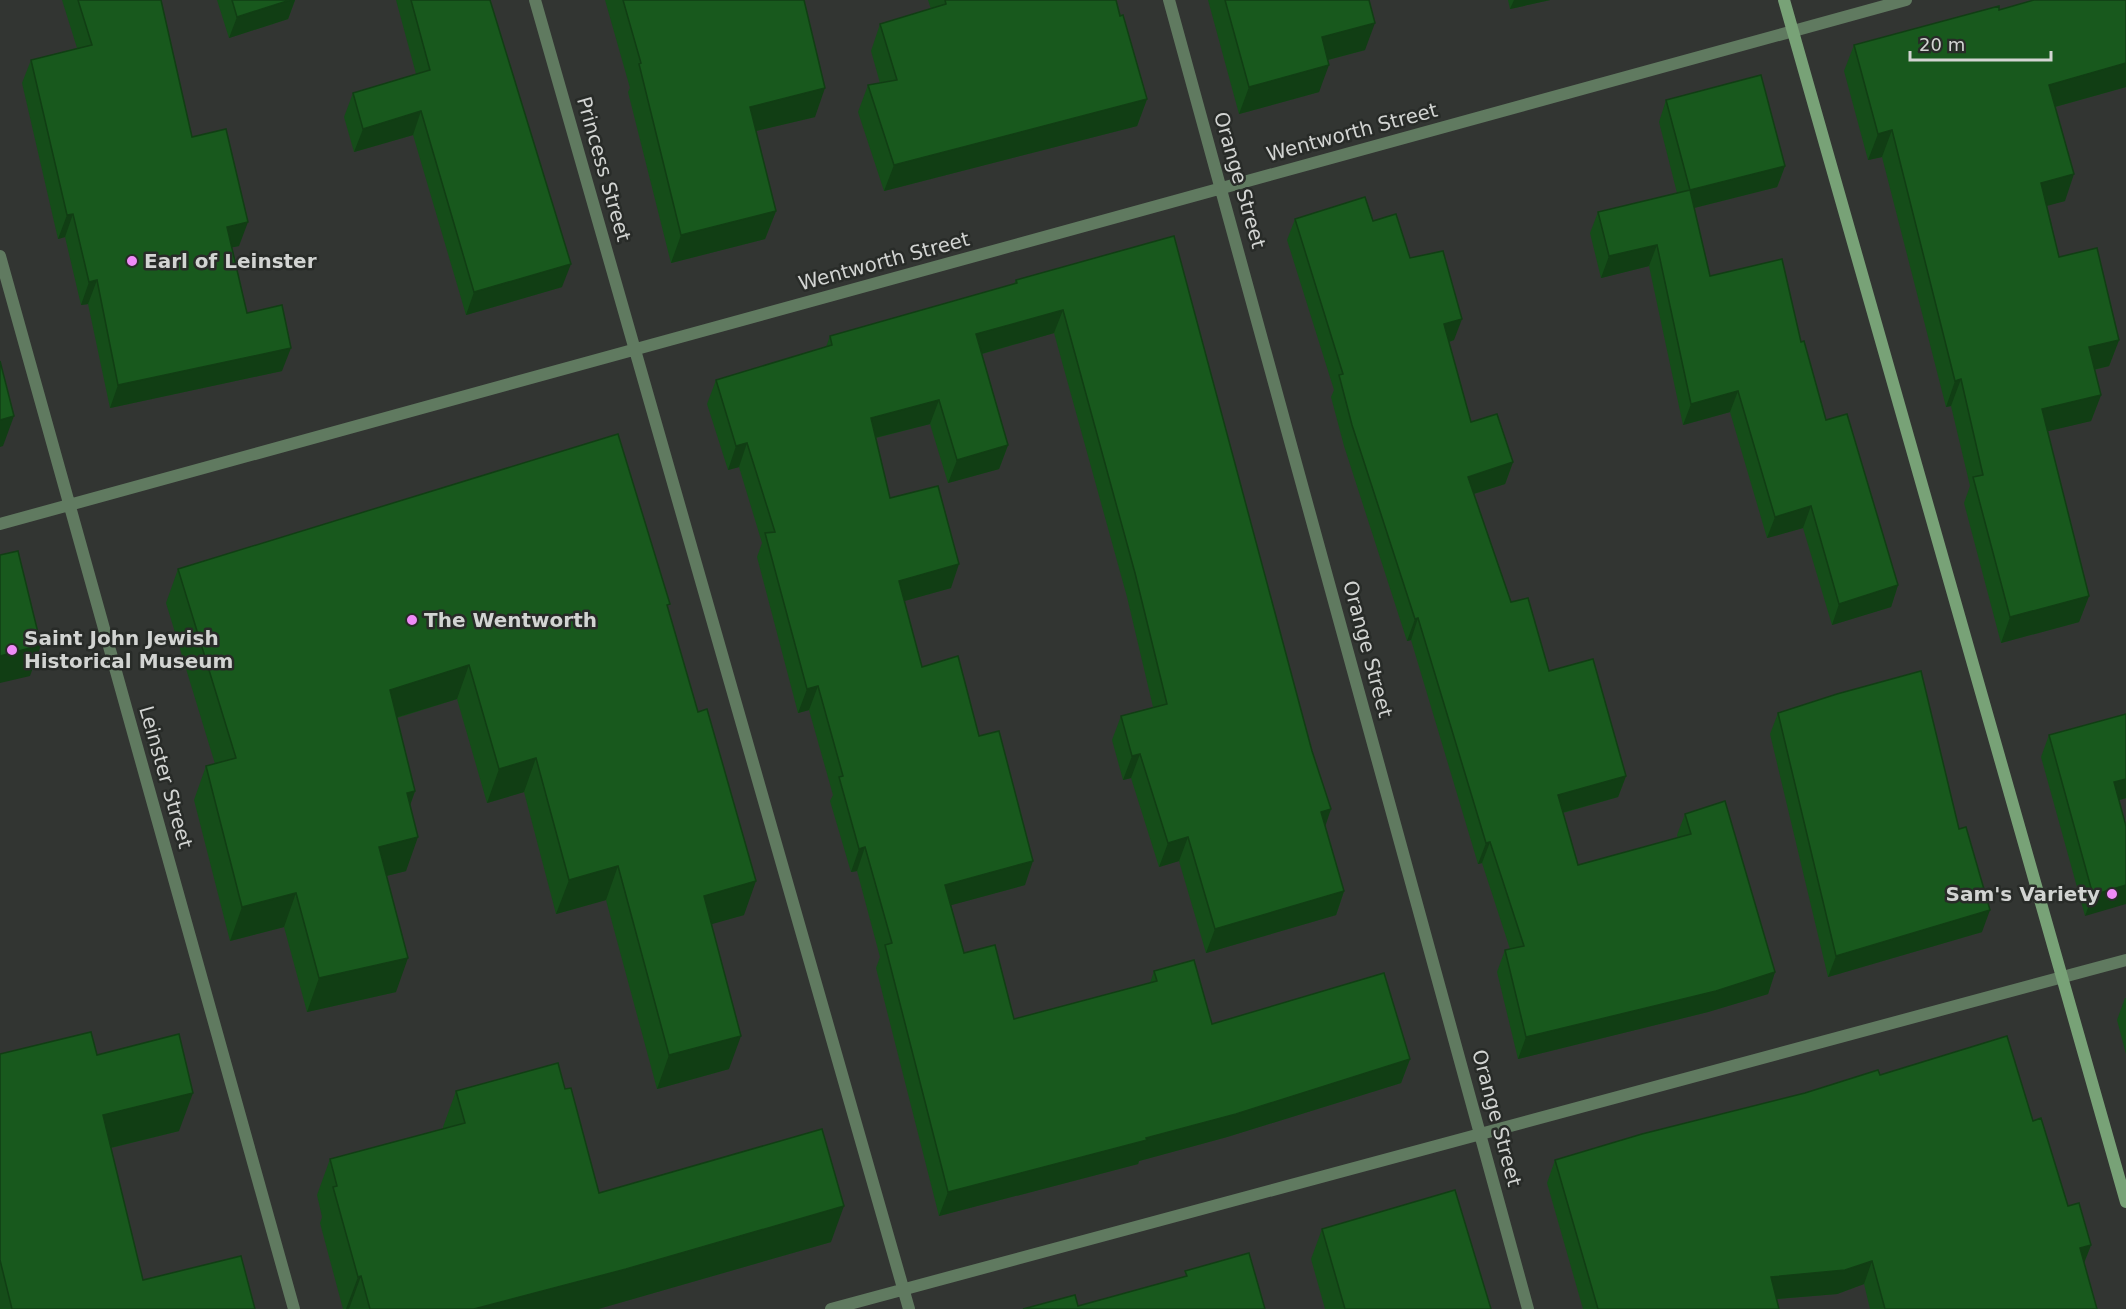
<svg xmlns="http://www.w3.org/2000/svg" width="2126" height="1309" font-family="'DejaVu Sans',sans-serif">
	<rect width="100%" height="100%" fill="#323532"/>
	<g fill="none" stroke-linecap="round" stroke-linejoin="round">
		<path stroke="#607a60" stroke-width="12" d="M535 0 909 1309
			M1169 0 1528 1309
			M0 256 294 1309
			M0 524 1906 0
			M831 1309 2126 960"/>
		<path stroke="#78a277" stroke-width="12" d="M1784 0 2126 1202"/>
	</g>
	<path fill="#154d19" d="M62 0H161L192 137 239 246 232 247 247 313 282 371 110 408 88 304 81 305 65 237 58 239 22 83 31 60 77 48Z
		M217 0H295L288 19 229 38Z
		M396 0H490L562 287 466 315 413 135 354 152 344 117 353 93 416 74Z
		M605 0H804L815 117 756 131 776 211 765 239 671 263 628 92 630 88Z
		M928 0H1116L1147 99 1137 126 884 191 858 112 868 85 880 83 871 51 880 24 931 9Z
		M1208 0H1369L1365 50 1328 60 1319 92 1239 114Z
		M1508 0H1550L1510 9Z
		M2126 0V87L2055 107 2065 201 2047 205 2059 257 2119 340 2109 366 2094 370 2101 395 2091 421 2047 431 2089 596 2079 622 2001 643 1964 503 1970 486 1951 406 1946 407 1882 157 1868 160 1844 71 1854 45 1999 10Z
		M1666 100 1785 166 1777 187 1694 208 1710 276 1801 342 1826 420 1898 585 1891 607 1832 625 1803 528 1767 538 1730 412 1683 425 1649 266 1601 278 1590 233 1598 212 1677 193 1659 122Z
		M1295 219 1373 221 1410 258 1454 340 1449 342 1471 422 1513 462 1505 484 1474 494 1511 602 1549 671 1626 776 1618 797 1563 813 1578 865 1678 838 1677 835 1685 814 1775 972 1768 994 1708 1012 1518 1059 1497 972 1505 950 1510 949 1482 863 1478 864 1411 640 1407 641 1344 446 1331 397 1334 390 1287 240Z
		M1174 236 1325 825 1344 891 1336 915 1206 953 1179 861 1159 867 1131 778 1123 780 1112 740 1121 716 1153 707 1127 597 1054 333 982 354 1008 445 999 469 948 483 930 424 876 438 890 498 951 588 904 601 922 667 979 736 1025 885 951 905 964 953 1014 1019 1150 983 1154 971 1212 1024 1410 1059 1401 1083 1227 1137 1139 1161 1138 1164 939 1216 876 968 880 957 857 871 851 872 830 801 833 795 809 710 798 713 757 557 762 543 739 467 728 470 707 404 716 380 826 347 830 336 1014 284 1016 280Z
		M178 569 668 609 744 915 711 924 729 1069 657 1089 606 900 556 914 524 792 487 803 457 699 397 718 415 791 410 805 406 871 386 876 396 992 307 1012 284 927 230 941 194 800 206 766 215 764 166 603Z
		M1778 713 1959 829 1982 932 1828 977 1770 734Z
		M2126 714V798L2119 800 2126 826 2085 916 2041 757 2049 735Z
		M2125 998H2126V1054L2117 1020Z
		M0 1054 97 1055 179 1131 111 1148 143 1280 255 1309H0Z
		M1880 1075 2033 1121 2068 1206 2091 1245 2084 1263 2097 1309H1870L1864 1284 1837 1294 1777 1299 1779 1309H1583L1547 1183 1555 1160Z
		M565 1089 599 1193 831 1242 598 1309H343L320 1223 322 1217 317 1195 330 1159 443 1129V1127L456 1091Z
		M1322 1229 1491 1309H1325L1311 1259Z"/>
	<path fill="#113e14" d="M290 0H295L288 19 229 38 237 17Z
		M1514 0H1550L1510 9Z
		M1375 23 1365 50 1312 64 1322 37Z
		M2126 63V87L2040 111 2049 85Z
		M1329 65 1319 92 1239 114 1249 87Z
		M825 88 815 117 739 135 750 107Z
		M1147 99 1137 126 884 191 894 165Z
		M421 111 413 135 354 152 363 129Z
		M1892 130 1882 157 1868 160 1878 134Z
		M1785 166 1777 187 1682 211 1690 190Z
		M2074 174 2065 201 2032 210 2041 183Z
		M776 211 765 239 671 263 681 235Z
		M73 214 65 237 58 239 67 215Z
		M248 222 239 246 219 250 227 227Z
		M1657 245 1649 266 1601 278 1609 256Z
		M571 264 562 287 466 315 474 292Z
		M97 280 88 304 81 305 89 282Z
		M1063 310 1054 333 967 358 976 334Z
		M1462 319 1454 340 1436 346 1444 324Z
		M2119 340 2109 366 2079 373 2089 347Z
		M291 348 282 371 110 408 118 385Z
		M1961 379 1951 406 1946 407 1955 381Z
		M1738 391 1730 412 1683 425 1691 404Z
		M2101 395 2091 421 2032 435 2042 409Z
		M939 400 930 424 862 441 871 418Z
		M14 416 3 446 0 447V420Z
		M747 443 739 467 728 470 736 446Z
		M1008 445 999 469 948 483 957 460Z
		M1513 462 1505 484 1460 498 1468 477Z
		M1811 506 1803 528 1767 538 1775 517Z
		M959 564 951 588 890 605 899 581Z
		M1898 585 1891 607 1832 625 1839 604Z
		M2089 596 2079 622 2001 643 2010 617Z
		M1418 618 1411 640 1407 641 1415 619Z
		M41 645 30 676 0 683V656Z
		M469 665 457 699 378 723 390 690Z
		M818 686 809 710 798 713 807 689Z
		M1140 754 1131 778 1123 780 1132 756Z
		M536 758 524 792 487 803 499 769Z
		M1626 776 1618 797 1550 816 1558 795Z
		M2126 779V798L2106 804 2114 782Z
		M415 791 403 825 407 793Z
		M1331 809 1323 833 1321 812Z
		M418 837 406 871 366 881 379 847Z
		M1188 837 1179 861 1159 867 1168 843Z
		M1490 842 1482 863 1478 864 1486 843Z
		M865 847 857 871 851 872 859 849Z
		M1033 861 1025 885 937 909 945 885Z
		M618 866 606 900 556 914 569 880Z
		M756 881 744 915 691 930 704 896Z
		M2126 885V904L2085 916 2093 895Z
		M1344 891 1336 915 1206 953 1215 929Z
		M296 893 284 927 230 941 242 907Z
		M1990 910 1982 932 1828 977 1836 956Z
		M408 958 396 992 307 1012 319 978Z
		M1775 972 1768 994 1708 1012 1518 1059 1526 1037Z
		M741 1036 729 1069 657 1089 669 1055Z
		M1410 1059 1401 1083 1227 1137 1139 1161 1138 1164 939 1216 948 1192 1146 1138Z
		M193 1093 179 1131 89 1153 103 1115Z
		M844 1206 831 1242 612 1305 598 1309H474Z
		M2091 1245 2082 1268 2080 1248Z
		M1872 1261 1864 1284 1837 1294 1763 1300 1771 1277Z
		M361 1276 349 1309H346L358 1277Z"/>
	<path fill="#18591d" stroke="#113e14" stroke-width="1.5" d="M78 0H161L192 137 226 129 248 222 227 227 247 313 282 305 291 348 118 385 97 280 89 282 73 214 67 215 31 60 92 45Z
		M232 0H290L237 17Z
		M411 0H490L571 264 474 292 421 111 363 129 353 93 430 70Z
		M623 0H804L825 88 750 107 776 211 681 235 639 64 641 63Z
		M945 0H1116L1120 16 1123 15 1147 99 894 165 868 85 897 80 880 24 946 4Z
		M1225 0H1369L1375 23 1322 37 1329 65 1249 87Z
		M2034 0H2126V63L2049 85 2074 174 2041 183 2059 257 2097 248 2119 340 2089 347 2101 395 2042 409 2089 596 2010 617 1973 477 1983 475 1961 379 1955 381 1892 130 1878 134 1854 45 1999 6V10Z
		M1761 75 1785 166 1690 190 1666 100Z
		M1690 190 1710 276 1782 259 1801 342 1804 341 1826 420 1847 414 1898 585 1839 604 1811 506 1775 517 1738 391 1691 404 1657 245 1609 256 1598 212Z
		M1365 197 1373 221 1396 214 1410 258 1443 251 1462 319 1444 324 1471 422 1497 414 1513 462 1468 477 1511 602 1528 598 1549 671 1593 659 1626 776 1558 795 1578 865 1691 834 1685 814 1725 801 1775 972 1716 991 1526 1037 1505 950 1524 946 1490 842 1486 843 1418 618 1415 619 1352 425 1339 375 1343 374 1295 219Z
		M1174 236 1312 751 1331 809 1321 812 1344 891 1215 929 1188 837 1168 843 1140 754 1132 756 1121 716 1167 704 1135 573 1063 310 976 334 1008 445 957 460 939 400 871 418 890 498 938 486 959 564 899 581 922 667 958 656 979 736 999 731 1033 861 945 885 964 953 995 945 1014 1019 1157 981 1154 971 1194 960 1212 1024 1384 973 1410 1059 1236 1114 1146 1138 1147 1140 948 1192 885 945 892 943 865 847 859 849 839 777 843 776 818 686 807 689 765 533 775 532 747 443 736 446 716 380 832 345 830 336 1017 283 1016 280Z
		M0 361 14 416 0 420Z
		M618 434 670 604 667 605 698 712 707 709 756 881 704 896 741 1036 669 1055 618 866 569 880 536 758 499 769 469 665 390 690 415 791 407 793 418 837 379 847 408 958 319 978 296 893 242 907 206 766 236 758 178 569Z
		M18 551 41 645 0 656V555Z
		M1921 671 1959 829 1966 827 1990 910 1836 956 1778 713 1837 694Z
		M2126 714V779L2114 782 2126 826V885L2093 895 2049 735Z
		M91 1032 97 1055 179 1034 193 1093 103 1115 143 1280 241 1256 255 1309H12L0 1260V1054Z
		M2007 1036 2033 1121 2041 1118 2068 1206 2079 1203 2091 1245 2080 1248 2097 1309H1885L1872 1261 1845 1270 1771 1277 1779 1309H1598L1555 1160 1642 1134 1805 1093 1878 1070 1880 1075Z
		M558 1063 565 1089 571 1088 599 1193 822 1129 844 1206 626 1269 474 1309H370L361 1276 358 1277 333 1187 337 1186 330 1159 465 1123 456 1091Z
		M1455 1190 1491 1309H1345L1322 1229Z
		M1249 1253 1265 1309H1023L1075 1295 1078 1306 1187 1276 1185 1271Z"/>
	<g fill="#ef8bf7" stroke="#282b28" stroke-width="2">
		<circle cx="132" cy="261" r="6"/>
		<circle cx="412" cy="620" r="6"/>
		<circle cx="12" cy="650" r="6"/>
		<circle cx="2112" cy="894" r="6"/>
	</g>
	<g text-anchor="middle" stroke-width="5" stroke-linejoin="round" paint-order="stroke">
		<g font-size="20" fill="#d2d4d2" stroke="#282b28">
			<text transform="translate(1352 132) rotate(-15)" y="7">Wentworth Street</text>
			<text transform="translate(604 169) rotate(74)" y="7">Princess Street</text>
			<text transform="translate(1240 180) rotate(74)" y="7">Orange Street</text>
			<text transform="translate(884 261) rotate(-15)" y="7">Wentworth Street</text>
			<text transform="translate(1368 649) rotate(75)" y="7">Orange Street</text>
			<text transform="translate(166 777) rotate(74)" y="7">Leinster Street</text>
			<text transform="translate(1497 1118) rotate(75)" y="7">Orange Street</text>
		</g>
		<g font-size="20" font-weight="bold" fill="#d2d4d2" stroke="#282b28" text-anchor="start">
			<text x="144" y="268">Earl of Leinster</text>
			<text x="424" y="627">The Wentworth</text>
			<text x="24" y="645">Saint John Jewish<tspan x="24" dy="23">Historical Museum</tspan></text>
			<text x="2100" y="901" text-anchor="end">Sam's Variety</text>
		</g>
	</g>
	<path d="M1910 51v9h141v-9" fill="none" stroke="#d2d4d2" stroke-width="3"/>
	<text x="1919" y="51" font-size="18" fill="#d2d4d2" stroke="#282b28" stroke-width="4.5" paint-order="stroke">20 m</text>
</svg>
